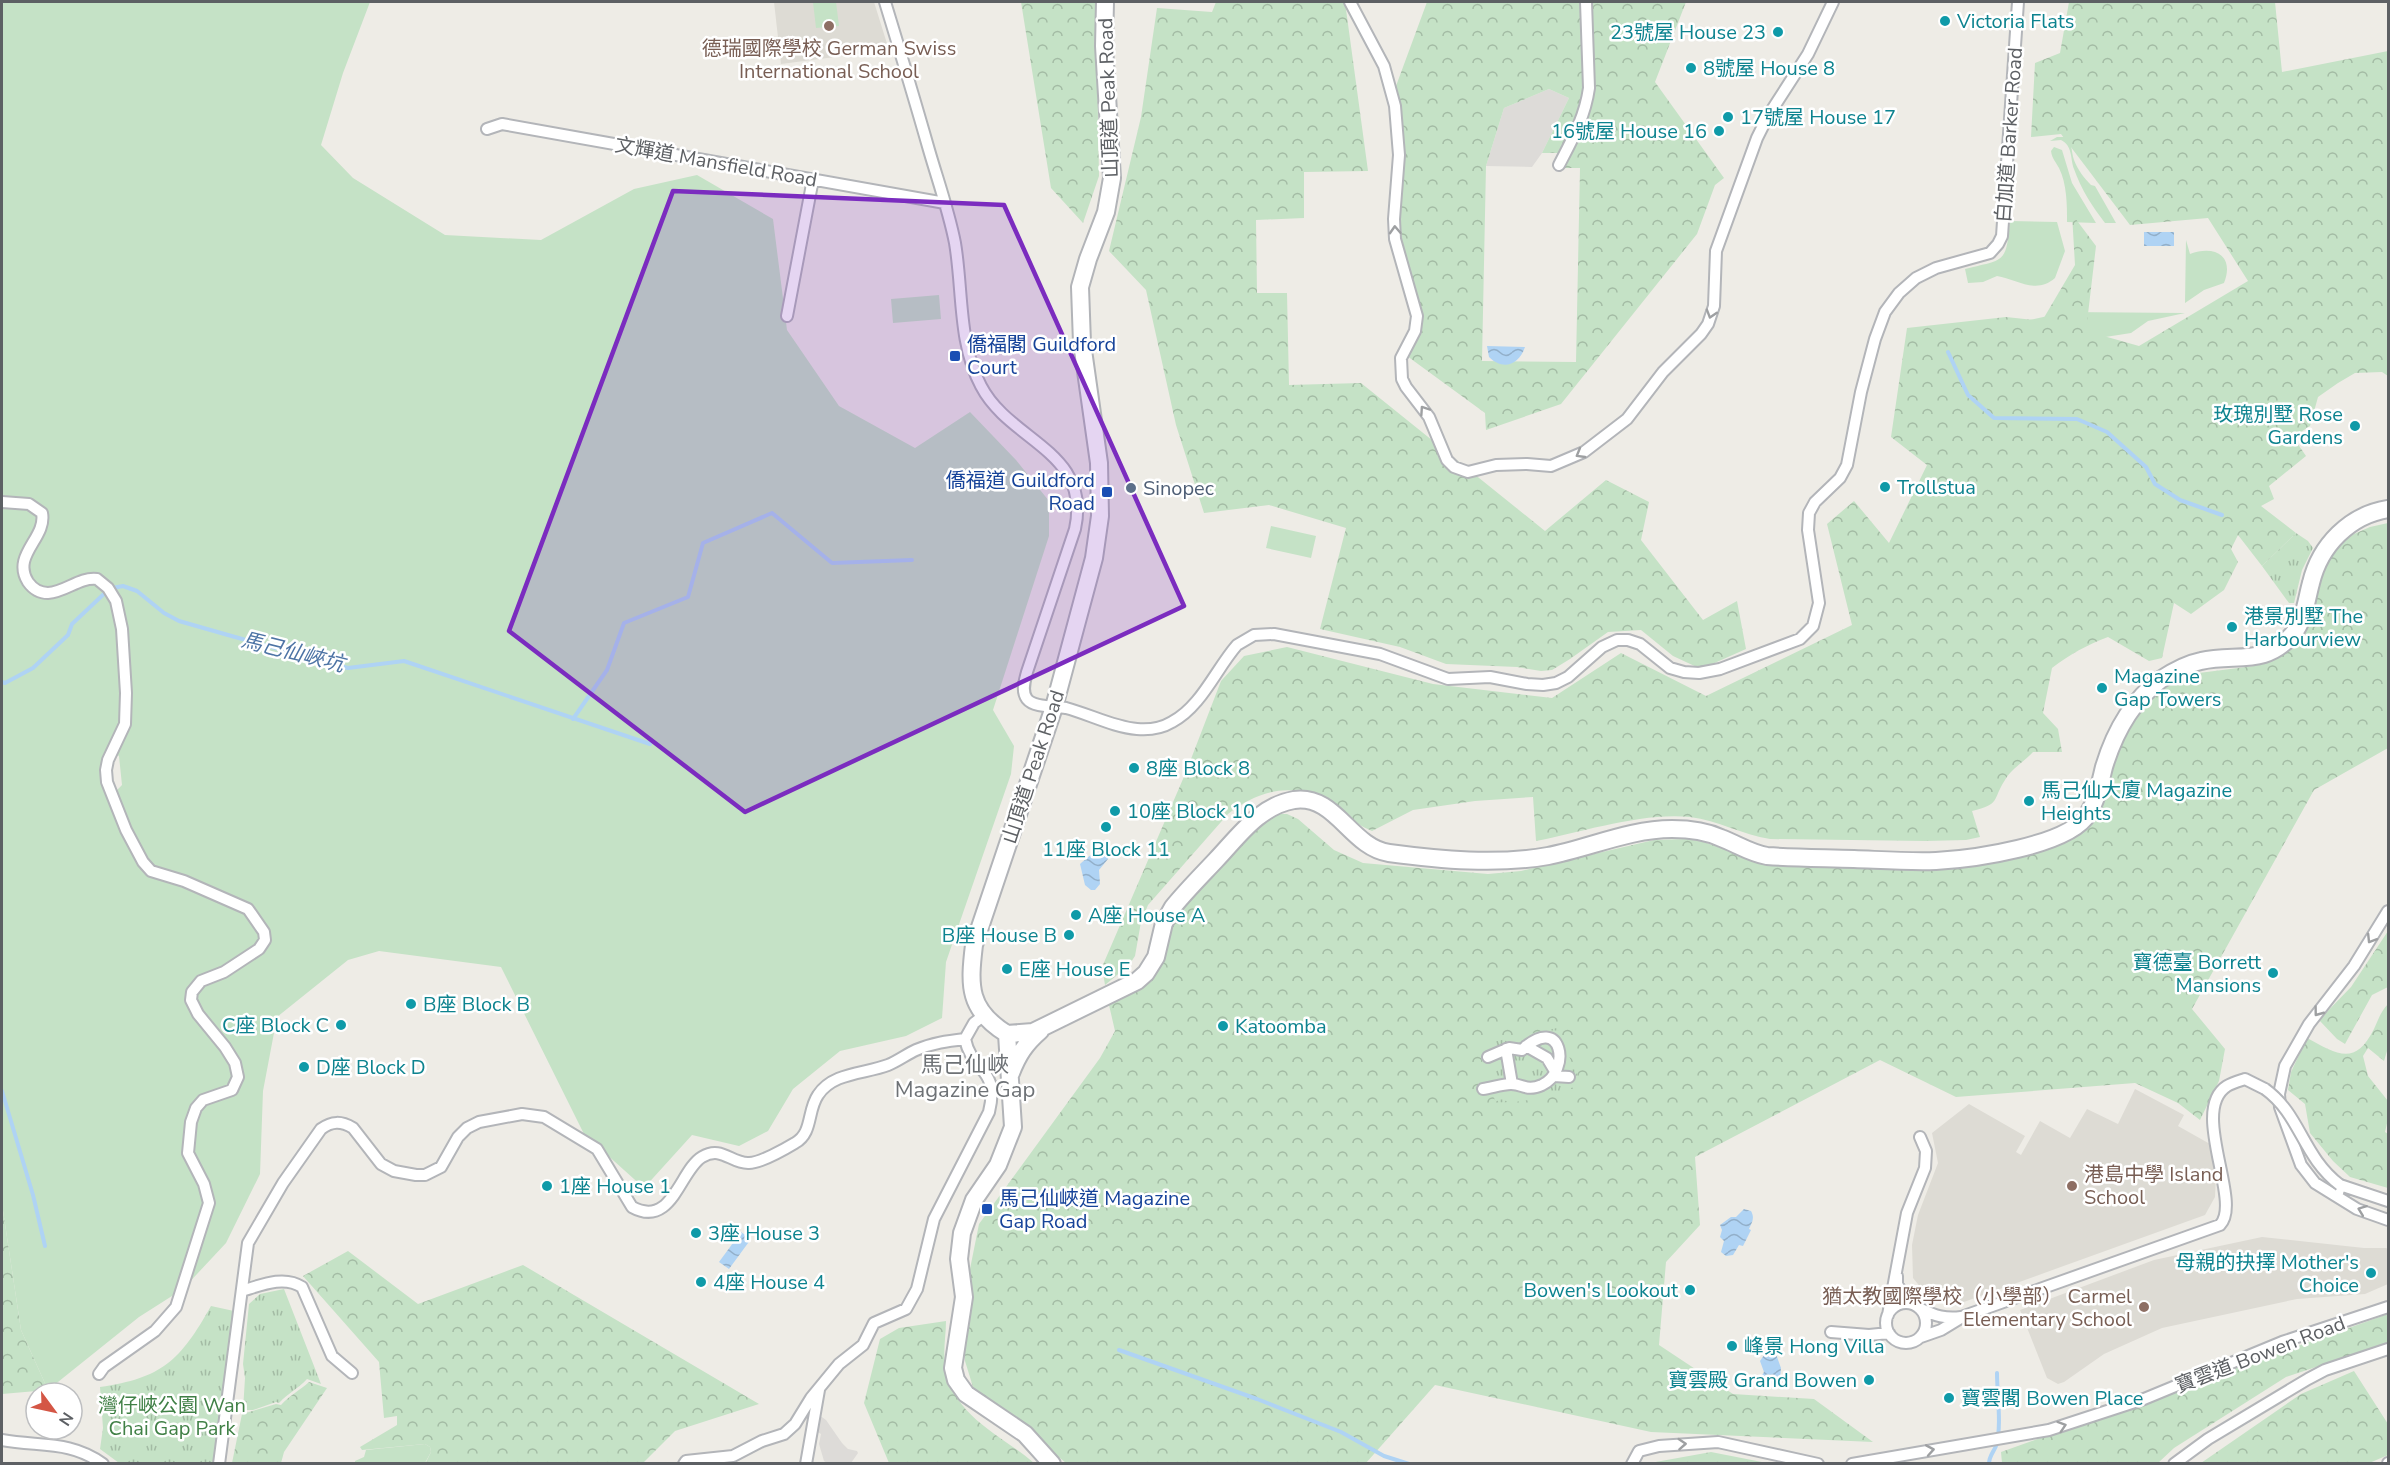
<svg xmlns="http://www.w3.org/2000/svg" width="2390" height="1465" font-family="'Nunito Sans','Noto Sans TC',sans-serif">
	<defs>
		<pattern id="forest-crowns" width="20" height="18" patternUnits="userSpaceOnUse" patternTransform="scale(1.5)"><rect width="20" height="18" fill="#c5e2c6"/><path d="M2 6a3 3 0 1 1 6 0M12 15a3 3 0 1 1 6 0" fill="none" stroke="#a3bba4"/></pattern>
		<pattern id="park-tufts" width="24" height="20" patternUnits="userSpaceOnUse" patternTransform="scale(1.5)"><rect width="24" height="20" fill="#c5e2c6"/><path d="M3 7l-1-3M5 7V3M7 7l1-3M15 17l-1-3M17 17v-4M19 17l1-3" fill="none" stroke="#a3bba4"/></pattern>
		<pattern id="water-waves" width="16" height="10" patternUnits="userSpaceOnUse" patternTransform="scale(1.5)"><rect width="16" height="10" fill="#afd3f4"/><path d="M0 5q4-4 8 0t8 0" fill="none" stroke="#92afc9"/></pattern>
	</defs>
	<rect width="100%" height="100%" fill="#eeece6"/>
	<path fill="#dddbd8" d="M1549 89 1569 98 1542 153 1532 167 1486 166 1504 108Z
		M819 1415 826 1420 842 1443 848 1449 857 1451 858 1453 851 1463H827L824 1461 819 1444 821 1434 816 1431Z"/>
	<path fill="#dddbd4" d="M774 2H874L889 50 781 64Z
		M2135 1089 2184 1115 2178 1126 2210 1144 2216 1175 2215 1197 2205 1215 1961 1303H1944L1927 1295 1913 1278 1912 1245 1918 1215 1938 1163 1932 1133 1969 1104 2025 1136 2016 1152 2021 1155 2040 1121 2070 1138 2087 1109 2118 1124Z
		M2262 1237 2364 1248H2386L2388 1249V1284L2365 1294 2297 1299 2162 1328 2104 1354 2064 1382 2058 1384 2047 1378 2020 1310 2154 1260Z"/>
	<path fill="#c5e2c6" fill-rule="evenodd" d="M2 2H370L343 73 321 145 353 178 445 235 541 240 634 189 697 175 773 219 787 330 839 406 915 448 970 412 1016 460 1049 501V536L993 710 1014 746 1011 774 946 962 942 1018 906 1036 840 1051 793 1089 768 1131 739 1146 692 1135 644 1188 584 1134 501 967 379 951 348 960 277 1017 263 1091 260 1174 226 1243 183 1289 139 1317 48 1390 21 1330 2 1204ZM109 751 119 756 122 785 115 792 110 791C96 773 100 770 109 751Z
		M813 2H836L839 26 816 28Z
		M2057 137H2066C2073 145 2071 151 2074 160 2078 170 2084 178 2091 185L2095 186 2116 223H2105C2092 206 2081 189 2074 169 2070 158 2073 146 2061 140L2050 141Z
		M2054 147 2062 150 2072 183 2096 223 2067 222C2067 205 2067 184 2059 168 2056 162 2052 159 2051 151Z
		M2010 221 2057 222 2065 251 2055 278C2036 295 2016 279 1997 276L1983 282 1968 283 1965 269C2005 259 2006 264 2010 221Z
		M2186 240 2190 254C2214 245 2235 255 2224 283L2204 290 2185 303Z
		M939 295 941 319 893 323 891 299Z
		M2066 312 2185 313 2148 321 2131 333 2099 338 1997 327Z
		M1271 526 1316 536 1311 558 1266 548Z
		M425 1444 430 1447 431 1452 425 1463 355 1464V1461L364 1457 366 1450Z"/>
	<path fill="url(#forest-crowns)" d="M1021 2H1096L1099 176 1083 223 1051 188Z
		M1216 2H1345L1368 171 1304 172V218L1256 220 1257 293H1287L1289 385 1361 383 1545 531 1606 480 1649 502 1641 540 1703 620 1737 601 1746 649 1701 669 1673 656 1641 630 1608 632 1570 659 1552 670 1541 671 1517 667 1446 664 1400 647 1320 629 1346 528 1269 505 1204 513 1176 425 1146 290 1109 251 1141 117 1157 8 1212 12Z
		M1427 2H1581L1584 88 1576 120 1560 153H1542L1569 98 1549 89 1504 108 1486 166 1482 361 1576 362 1580 168H1563C1577 142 1589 118 1594 88L1591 2H1686L1655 82 1724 178 1715 185 1697 234 1561 404 1486 430 1485 413 1407 356 1422 314 1402 249 1399 222 1404 147 1403 127 1396 86Z
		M2069 2H2275L2282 72 2388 51V376L2382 372 2355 373 2338 383 2318 397 2310 426 2293 437 2306 456 2269 486 2274 499 2261 506 2296 533 2262 566 2238 535 2231 549 2238 562 2224 590 2191 614 2174 603 2162 658 2149 661 2108 637C2087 645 2070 654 2052 668L2043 713 2058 729 2062 752H2033C2025 761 2011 769 2005 780 1992 800 2001 804 1972 811L1980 837 1966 840 1925 841 1770 839C1742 835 1718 820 1690 817 1643 812 1582 832 1536 841L1533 797 1475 801 1413 810 1372 831C1350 822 1333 805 1311 795 1282 783 1251 796 1228 814L1148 905 1141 922 1135 956 1129 965 1105 985 1102 967 1186 772 1221 681 1244 656 1287 647 1433 684 1552 698 1621 653 1706 696 1852 625 1827 524 1854 501 1889 543 1927 465 1891 437 1907 328 2006 317 2042 321 2075 265 2072 214 2096 246 2086 331 2139 346 2248 281 2208 218 2130 225 2061 134 2031 137 2035 63 2060 53Z
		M2388 523V748L2314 790 2192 1009 2225 1049 2219 1081 2200 1120 2178 1103 2135 1083 1956 1097 1880 1060 1695 1157 1700 1225 1666 1262 1659 1345 1733 1394 1814 1399 1873 1442 1651 1432 1435 1385 1366 1463H1066L1031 1434 979 1395 973 1387 965 1361 960 1319 979 1224 1100 1058 1115 1031 1109 1005 1131 993 1172 920 1256 828 1276 814H1287L1298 819 1334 850 1363 863 1488 874 1521 871 1654 840 1687 839 1704 842 1752 859 2046 849C2061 845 2071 841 2083 830L2129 709 2183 675 2254 666 2289 651 2311 614 2318 583 2335 549 2345 540 2354 534 2370 527Z
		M2388 931V987L2372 995 2345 1044 2337 1039 2319 1020 2351 987Z
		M2388 1004 2387 1051 2384 1061 2368 1048 2363 1056 2368 1076 2388 1101V1119L2385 1132 2388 1134V1188L2350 1177 2333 1161 2310 1133 2305 1104 2288 1090 2291 1072 2307 1038C2337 1054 2355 1067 2374 1029 2378 1020 2381 1011 2388 1004Z
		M2 1204 21 1330 48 1390 2 1394Z
		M348 1251 418 1304 523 1265 759 1404 675 1431 643 1463 425 1464 431 1452 430 1447 425 1444 362 1450 360 1447 397 1425V1416L384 1418 379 1362 303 1276Z
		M2388 1314V1343L2286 1377 2174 1448 2158 1463H2002L2001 1452Z
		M946 1321C946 1335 943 1350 945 1363 951 1416 999 1433 1034 1463H889L864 1403 880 1339 899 1328Z
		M2354 1371 2388 1424V1455L2367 1464 2201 1463 2301 1394Z
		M309 1382 327 1388 284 1452 281 1463H232L242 1414 276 1404 281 1405C290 1395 299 1391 309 1382Z
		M1711 1452 1767 1463H1650Z"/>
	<path fill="url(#park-tufts)" d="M2296 533 2308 541 2313 548 2302 570 2294 603H2289L2262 566Z
		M1557 1028 1581 1084C1555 1095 1525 1104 1496 1102L1486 1081 1479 1045Z
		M284 1289 321 1384 307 1379C298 1389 288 1393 279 1403L276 1402 253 1410H243L245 1378 243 1364 249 1304 260 1294Z
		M211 1306 234 1311 214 1463H119L100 1449 103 1428 100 1387C162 1378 180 1361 211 1306Z"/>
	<path fill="url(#water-waves)" d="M2144 232H2174V246H2144Z
		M1487 346 1525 347C1519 365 1503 371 1489 357Z
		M1100 847 1107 851 1108 859 1099 870 1100 884 1095 890H1091L1085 885 1080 864Z
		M1744 1209 1751 1211C1755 1218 1752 1222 1749 1229L1751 1230 1743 1246 1739 1245 1733 1255 1726 1256 1721 1252 1724 1241 1720 1237 1722 1230 1720 1225 1731 1217H1736Z
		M741 1232 751 1239 729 1269 719 1262Z
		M1772 1343 1781 1368 1780 1379 1771 1384 1765 1382 1761 1377 1764 1372 1760 1361Z"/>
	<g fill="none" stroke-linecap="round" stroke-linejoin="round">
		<path stroke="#afd3f4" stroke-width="4" d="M1948 352 1968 395 1994 418 2077 419 2107 432 2146 467 2155 484 2180 500 2222 515
			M113 588 123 586 137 591 164 613 179 621 235 637 348 668 404 661 650 744
			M2 682 5 683 33 668 68 635 72 624 106 592
			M573 719 607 670 624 623 688 597 703 543 772 513 832 563 912 560
			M2 1091 33 1195 45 1246
			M1119 1350 1257 1399 1341 1432 1384 1456 1409 1464
			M1989 1464C1989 1456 1993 1453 1996 1446 2002 1427 1997 1394 1997 1373"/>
		<g stroke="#b3b5b9" stroke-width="14">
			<path id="street" d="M885 2C900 51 915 101 929 150 938 181 949 212 955 243 963 290 958 343 981 386 1010 442 1092 451 1075 529L1027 672C1025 680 1021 691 1027 699 1034 708 1055 706 1066 708 1089 714 1113 727 1137 729 1149 730 1162 728 1172 722 1201 707 1216 669 1237 645L1254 635 1274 634 1380 654 1448 679 1490 677 1527 684 1543 685 1556 683 1568 677 1602 647 1617 640H1628L1640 644 1670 668 1684 672 1699 673 1720 669 1800 639 1813 626 1819 603 1808 530 1809 513 1815 502 1840 478 1847 465 1861 392 1875 339 1885 312 1899 293 1916 278 1936 268 1990 253 1998 244 2002 236 2018 2
				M1350 2 1384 66 1395 106 1399 155 1394 219 1395 239 1417 316 1415 331 1401 358 1402 379 1406 387 1429 417 1447 460 1454 467 1468 472 1496 465 1527 464 1551 466 1584 452 1627 419 1663 372 1701 334 1708 324 1714 306 1716 251 1757 138 1768 116 1808 54 1833 2
				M487 129 502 124 945 203
				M1559 165C1572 140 1585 117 1589 88L1586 2
				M787 316 813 179
				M2 502 29 504 42 513C47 538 11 555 28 582 33 589 40 593 48 593 66 592 79 577 97 579L108 588 116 601 122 629 126 693 125 724 108 760 106 770 107 782 126 830 143 862 151 871 184 881 248 909 264 932 265 940 259 949 224 972 201 981 192 992 191 1000 198 1014 225 1047 235 1063 238 1077 232 1090 203 1100 196 1108 191 1122 188 1153 204 1184 209 1203 176 1307 155 1331 104 1367 99 1374
				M2388 911 2354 966 2309 1024 2285 1066 2279 1094 2280 1107 2301 1165 2315 1183 2357 1209 2388 1220
				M1526 1046 1547 1058 1556 1073
				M1506 1049 1512 1084
				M1554 1076 1569 1077
				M1483 1089C1491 1088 1502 1084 1511 1084 1524 1084 1526 1092 1542 1085 1572 1071 1562 1012 1522 1050L1509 1048 1488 1057
				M2338 1193 2340 1185 2388 1201
				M1897 1276V1284L1908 1303
				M242 1291C261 1285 284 1275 302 1287L332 1356 352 1373
				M1886 1323a20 20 0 1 1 40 0a20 20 0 1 1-40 0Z
				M1921 1309C1935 1316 1946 1319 1961 1317
				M1888 1315 1907 1213 1925 1168 1926 1151 1920 1137
				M1831 1332 1869 1335 1889 1333
				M1921 1337 1941 1330 1964 1316 2220 1225C2243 1202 2189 1110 2227 1086 2232 1083 2239 1081 2245 1079L2265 1089
				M2 1440C39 1447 70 1440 103 1464
				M219 1464 248 1243 283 1183 321 1129C332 1121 341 1121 353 1128L381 1164 394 1171 416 1175H425L441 1167 458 1137 467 1128 479 1122 522 1114 544 1117 597 1149 632 1207C672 1229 680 1170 702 1157 722 1145 731 1164 749 1163 760 1163 785 1149 795 1143 813 1133 807 1111 818 1095 833 1072 865 1074 888 1065 898 1061 907 1054 916 1050 932 1043 948 1041 965 1039
				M684 1464 686 1461 733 1456 762 1441 784 1434 795 1424 811 1398 839 1364 863 1345 874 1323 906 1309 917 1289 934 1219 989 1112C1000 1067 972 1073 965 1039L974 1023 983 1016
				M806 1464 819 1390
				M1632 1464 1639 1451 1659 1446 1718 1442 1818 1464
				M1852 1464 2049 1430 2144 1399 2282 1342 2388 1307
				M2174 1464 2208 1439 2308 1379 2325 1370 2388 1349
				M2388 1464V1463"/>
		</g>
		<g stroke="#b2b4b8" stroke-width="20">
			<path id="secondary" d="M1007 1034 1033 1032 1137 981 1146 973 1156 957 1164 923 1173 907C1186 891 1201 876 1216 860 1238 837 1259 806 1294 800 1336 794 1350 847 1389 853 1441 860 1497 865 1548 856 1589 848 1630 829 1672 829 1689 829 1706 831 1721 838 1737 844 1750 853 1767 856 1796 858 1825 858 1854 859 1881 860 1908 862 1936 861 1972 859 2069 846 2088 814 2097 800 2100 783 2104 767 2114 734 2132 701 2160 680 2172 672 2186 664 2201 661 2236 653 2265 667 2293 634 2305 619 2306 601 2311 583 2320 545 2350 515 2388 509
				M1007 1034C968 1010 969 986 974 945L1054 707 1094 558 1100 516 1099 463 1082 343 1080 287 1088 259 1106 212 1112 178 1104 46 1105 2
				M1007 1034 1013 1127 998 1165 974 1200 962 1233 959 1259 964 1297 953 1368 956 1380 966 1394 1025 1434 1052 1464
				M1011 1073C1018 1055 1025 1044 1040 1031"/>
		</g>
		<use href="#street" stroke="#fff" stroke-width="10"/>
		<use href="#secondary" stroke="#fff" stroke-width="16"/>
		<g stroke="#b3b5b9" stroke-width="14" stroke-linecap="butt">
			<path id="street-bridge" d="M2265 1089C2301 1115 2302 1156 2340 1185"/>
		</g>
		<use href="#street-bridge" stroke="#fff" stroke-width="10"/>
	</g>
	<defs><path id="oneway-chevron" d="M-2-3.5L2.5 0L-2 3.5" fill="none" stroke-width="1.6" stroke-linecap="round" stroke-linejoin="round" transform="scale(1.5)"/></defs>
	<g stroke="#9ea0a2">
		<use href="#oneway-chevron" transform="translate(1395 230) rotate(-93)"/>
		<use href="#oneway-chevron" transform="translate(1711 314) rotate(107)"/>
		<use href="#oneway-chevron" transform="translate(1424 410) rotate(-124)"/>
		<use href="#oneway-chevron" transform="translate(1580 454) rotate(150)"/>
		<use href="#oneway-chevron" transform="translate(2371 939) rotate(122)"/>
		<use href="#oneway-chevron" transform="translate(2318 1012) rotate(127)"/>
		<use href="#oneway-chevron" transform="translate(2362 1210) rotate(-159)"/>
		<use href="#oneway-chevron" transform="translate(2062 1426) rotate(-18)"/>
		<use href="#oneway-chevron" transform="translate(1682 1444) rotate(-4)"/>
		<use href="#oneway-chevron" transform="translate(1930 1450) rotate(-10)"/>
	</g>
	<path fill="#7b2cbf" fill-opacity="0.2" stroke="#7b2cbf" stroke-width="4.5" stroke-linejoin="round" d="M673 191 1004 205 1184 606 745 812 509 631Z"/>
	<g fill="#0f9aa8" stroke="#fff" stroke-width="2">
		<circle cx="1945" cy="21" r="6"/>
		<circle cx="1778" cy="32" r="6"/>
		<circle cx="1691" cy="68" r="6"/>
		<circle cx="1728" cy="117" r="6"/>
		<circle cx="1719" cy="131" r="6"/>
		<circle cx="2355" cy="426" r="6"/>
		<circle cx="1885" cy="487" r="6"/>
		<circle cx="2232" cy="627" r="6"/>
		<circle cx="2102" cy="688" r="6"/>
		<circle cx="1134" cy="768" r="6"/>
		<circle cx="2029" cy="801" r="6"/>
		<circle cx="1115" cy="811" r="6"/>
		<circle cx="1106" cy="827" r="6"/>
		<circle cx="1076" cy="915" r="6"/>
		<circle cx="1069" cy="935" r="6"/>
		<circle cx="1007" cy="969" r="6"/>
		<circle cx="2273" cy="973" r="6"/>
		<circle cx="411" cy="1004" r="6"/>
		<circle cx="341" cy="1025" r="6"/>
		<circle cx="1223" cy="1026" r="6"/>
		<circle cx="304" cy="1067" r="6"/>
		<circle cx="547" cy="1186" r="6"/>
		<circle cx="696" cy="1233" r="6"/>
		<circle cx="2371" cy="1273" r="6"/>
		<circle cx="701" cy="1282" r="6"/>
		<circle cx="1690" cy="1290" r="6"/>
		<circle cx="1732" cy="1346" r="6"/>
		<circle cx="1869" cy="1380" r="6"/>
		<circle cx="1949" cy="1398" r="6"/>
	</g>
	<g fill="#8d6e63" stroke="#fff" stroke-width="2">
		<circle cx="829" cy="26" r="6"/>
		<circle cx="2072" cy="1186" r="6"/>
		<circle cx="2144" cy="1307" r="6"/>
	</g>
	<g fill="#1a4fb4" stroke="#fff" stroke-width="2">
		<rect x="949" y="350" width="12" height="12" rx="3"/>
		<rect x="1101" y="486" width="12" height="12" rx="3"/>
		<rect x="981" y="1203" width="12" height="12" rx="3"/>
	</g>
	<circle fill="#5c6f8a" stroke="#fff" stroke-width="2" cx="1131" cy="488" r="6"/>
	<g text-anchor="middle" stroke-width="5" stroke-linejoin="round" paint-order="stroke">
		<g font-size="20" fill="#0d838f" stroke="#fff" text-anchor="start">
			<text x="1957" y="28">Victoria Flats</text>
			<text x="1766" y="39" text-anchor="end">23號屋 House 23</text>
			<text x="1703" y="75">8號屋 House 8</text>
			<text x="1740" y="124">17號屋 House 17</text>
			<text x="1707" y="138" text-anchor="end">16號屋 House 16</text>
			<text x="2343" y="421" text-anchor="end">玫瑰別墅 Rose<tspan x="2343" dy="23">Gardens</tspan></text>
			<text x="1897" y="494">Trollstua</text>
			<text x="2244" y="623">港景別墅 The<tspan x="2244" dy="23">Harbourview</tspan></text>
			<text x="2114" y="683">Magazine<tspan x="2114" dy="23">Gap Towers</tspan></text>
			<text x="1146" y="775">8座 Block 8</text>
			<text x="2041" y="797">馬己仙大廈 Magazine<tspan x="2041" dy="23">Heights</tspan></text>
			<text x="1127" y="818">10座 Block 10</text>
			<text x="1106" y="856" text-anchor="middle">11座 Block 11</text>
			<text x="1088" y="922">A座 House A</text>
			<text x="1057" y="942" text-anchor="end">B座 House B</text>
			<text x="2261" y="969" text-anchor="end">寶德臺 Borrett<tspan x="2261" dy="23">Mansions</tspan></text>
			<text x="1019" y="976">E座 House E</text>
			<text x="423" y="1011">B座 Block B</text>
			<text x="329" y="1032" text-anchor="end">C座 Block C</text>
			<text x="1235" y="1033">Katoomba</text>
			<text x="316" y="1074">D座 Block D</text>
			<text x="559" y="1193">1座 House 1</text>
			<text x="708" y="1240">3座 House 3</text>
			<text x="2359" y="1269" text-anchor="end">母親的抉擇 Mother's<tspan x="2359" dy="23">Choice</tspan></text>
			<text x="713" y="1289">4座 House 4</text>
			<text x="1678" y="1297" text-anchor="end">Bowen's Lookout</text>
			<text x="1744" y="1353">峰景 Hong Villa</text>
			<text x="1857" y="1387" text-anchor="end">寶雲殿 Grand Bowen</text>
			<text x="1961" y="1405">寶雲閣 Bowen Place</text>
		</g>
		<g font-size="20" fill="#785e54" stroke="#fff">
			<text x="829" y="55">德瑞國際學校 German Swiss<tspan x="829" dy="23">International School</tspan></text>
			<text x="2084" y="1181" text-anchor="start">港島中學 Island<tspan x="2084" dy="23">School</tspan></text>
			<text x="2132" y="1303" text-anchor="end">猶太教國際學校（小學部） Carmel<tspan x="2132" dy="23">Elementary School</tspan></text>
		</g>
		<g font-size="20" fill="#5d6064" stroke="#fff">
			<text transform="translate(1108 98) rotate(-92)" y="7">山頂道 Peak Road</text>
			<text transform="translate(2009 135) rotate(-86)" y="7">白加道 Barker Road</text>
			<text transform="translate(716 162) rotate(10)" y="7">文輝道 Mansfield Road</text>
			<text transform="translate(1033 767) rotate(-72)" y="7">山頂道 Peak Road</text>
			<text transform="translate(2260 1354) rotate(-21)" y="7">寶雲道 Bowen Road</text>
		</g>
		<g font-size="20" fill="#164399" stroke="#fff" text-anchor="start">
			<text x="967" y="351">僑福閣 Guildford<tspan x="967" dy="23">Court</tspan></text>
			<text x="1095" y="487" text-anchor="end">僑福道 Guildford<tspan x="1095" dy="23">Road</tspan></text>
			<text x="999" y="1205">馬己仙峽道 Magazine<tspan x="999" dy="23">Gap Road</tspan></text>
		</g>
		<g font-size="20" fill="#4e5e75" stroke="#fff" text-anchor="start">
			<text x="1143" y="495">Sinopec</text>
		</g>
		<g font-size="20" fill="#408046" stroke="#fff">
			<text x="172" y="1412">灣仔峽公園 Wan<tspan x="172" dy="23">Chai Gap Park</tspan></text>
		</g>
		<g font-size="21" font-style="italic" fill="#4d74a5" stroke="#fff">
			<text transform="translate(293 652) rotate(14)" y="7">馬己仙峽坑</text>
		</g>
		<g font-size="22" fill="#6e7276" stroke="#fff">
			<text x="965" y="1072">馬己仙峽<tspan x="965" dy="25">Magazine Gap</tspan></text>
		</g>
	</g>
	<rect width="2390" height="1465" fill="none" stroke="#5d6064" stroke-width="6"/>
	<g transform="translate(54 1411) rotate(123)"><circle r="28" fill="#ffffff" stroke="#bebfc1" stroke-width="1.5"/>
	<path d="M0-4.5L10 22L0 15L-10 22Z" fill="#d45645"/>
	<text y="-9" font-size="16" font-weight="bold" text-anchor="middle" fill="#5d6064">N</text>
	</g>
</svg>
